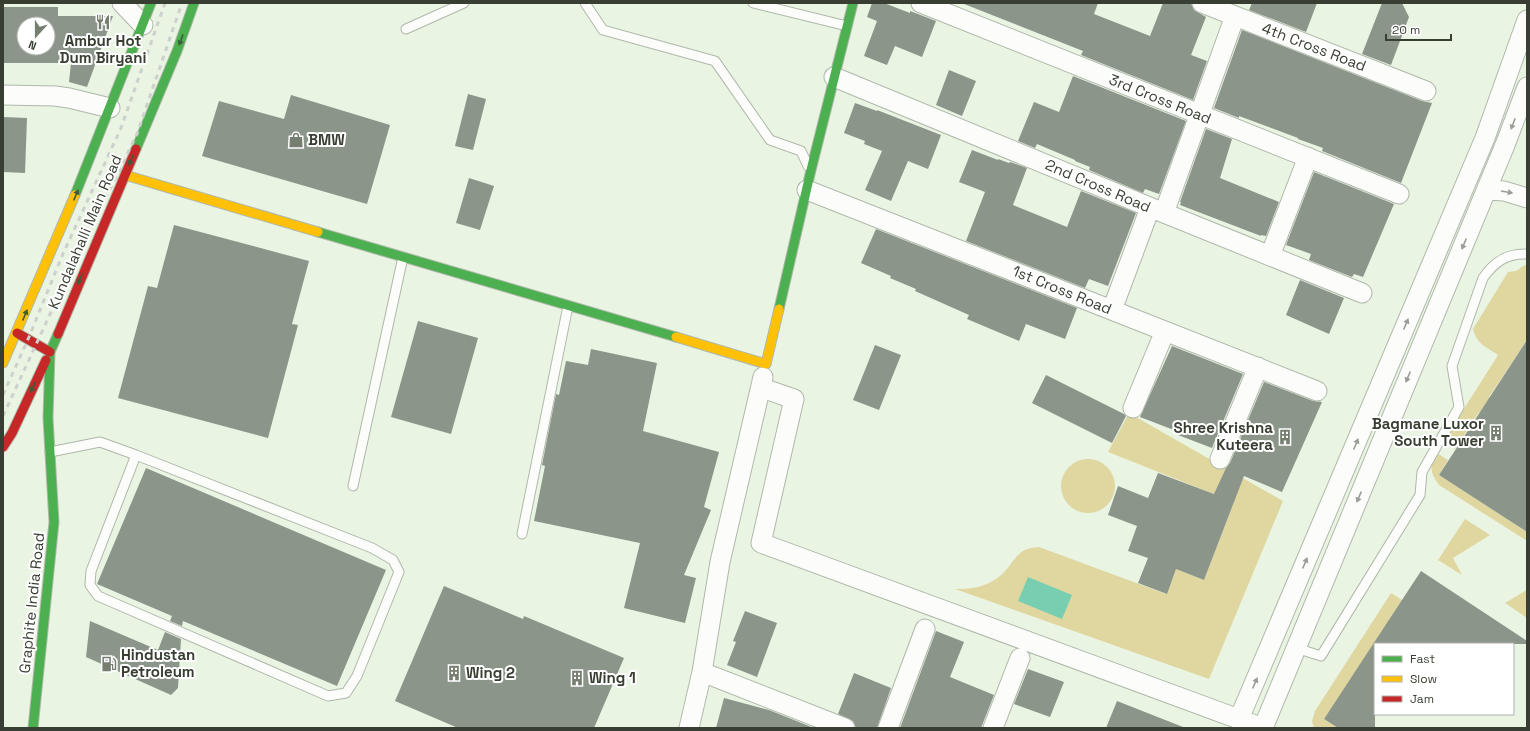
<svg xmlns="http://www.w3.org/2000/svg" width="1530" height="731" font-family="'Space Grotesk',sans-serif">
	<rect width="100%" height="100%" fill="#e9f4e3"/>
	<path fill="#e0d7a0" d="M1525 265 1527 266V340L1489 397 1495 401 1485 416 1479 412 1455 449 1443 442 1498 355C1487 347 1476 344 1473 329L1508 272 1516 271Z
		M1129 413 1283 501 1209 679 955 589C974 590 994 585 1007 569 1017 556 1020 548 1039 547L1166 594 1176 569 1204 580 1234 502 1108 452Z
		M1437 453 1448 460 1439 475 1527 532V541L1439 485C1430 473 1429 466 1437 453Z
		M1061 486a27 27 0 1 1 54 0a27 27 0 1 1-54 0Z
		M1465 519 1490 535 1453 558 1462 575 1438 560Z
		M1527 590V618L1505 603Z
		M1391 593 1402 600 1375 644 1324 719 1338 728H1314L1312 721 1315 711Z"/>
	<path fill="#78ceb1" d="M1028 577 1072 595 1062 619 1018 601Z"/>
	<path fill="#8b958a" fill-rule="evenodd" d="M872 3H884L910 13V11L936 21 922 57 895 46 887 65 864 56 877 21 867 17Z
		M965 3H1098L1094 14 1150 36 1163 3H1191L1194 10 1206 17 1191 55 1207 61 1193 100 1081 55 1083 51 964 4Z
		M1252 3H1317L1306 32 1249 10Z
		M1382 3H1402L1409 17 1391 65 1362 54Z
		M3 7H58V16H113L87 87 69 82 71 63H3ZM24 24H48V48H24Z
		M1242 30 1422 101 1432 103 1401 183 1322 151 1323 148 1298 139V138L1239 116V118L1214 108Z
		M949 70 976 81 962 116 936 105Z
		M1073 76 1186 121 1159 194 1145 189 1143 193 1089 170 1090 167 1075 161V160L1037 144 1035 148 1018 141 1034 102 1059 112Z
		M468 94 486 99 473 150 455 146Z
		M291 95 390 125 367 204 202 156 219 101 284 119Z
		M855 103 877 111V110L941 135 928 169 908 161 891 201 865 190 882 151 864 144 865 141 844 133Z
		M3 117 27 118 25 173 3 172Z
		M1206 129 1232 139 1220 178 1279 202 1266 236 1261 235V236L1180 205 1181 202H1180Z
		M972 150 998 160V159L1009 163 1010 162 1027 168 1013 205 1067 227 1081 191 1136 213 1108 286 1089 279 1085 288 966 241 985 192 959 182Z
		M1314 172 1394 204 1363 277 1354 274 1352 277 1309 260 1311 254 1286 245Z
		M469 178 494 186 480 230 456 223Z
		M174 225 309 261 292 324 298 325 268 438 118 398 148 286 157 288Z
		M876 229 1077 308 1065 339 1026 324 1019 341 967 319 969 315 915 291 916 289 890 278 891 276 861 263Z
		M1300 280 1344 298 1329 334 1286 315Z
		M418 321 478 338 451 434 391 417Z
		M1527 340V532L1439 475Z
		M875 345 901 355 879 410 853 400Z
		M1172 346 1243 374 1212 448 1178 435 1179 432 1140 417Z
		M591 349 657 363 643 431 719 452 704 507 711 510 684 575 696 578 685 623 624 608 640 543 534 521 545 466 542 465 556 394 559 395 566 361 588 365Z
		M1046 375 1124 414 1126 416 1112 443 1032 403Z
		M1264 382 1313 401 1322 402 1282 492 1244 476 1204 580 1176 569 1167 594 1138 583 1148 558 1128 551 1137 526 1108 515 1118 486 1148 498 1158 473 1214 494 1226 468 1230 463Z
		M146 468 386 570 337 686 183 621 182 626 170 621 172 616 97 584Z
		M1421 571 1527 641V644H1375V728H1338L1324 719Z
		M444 586 523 619 524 616 624 658 594 728H458L395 701Z
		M745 611 777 623 757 677 727 665 736 642 733 641Z
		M90 621 158 650 165 632 181 639 178 688 171 695 86 657Z
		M936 631 964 642 950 677 994 695 981 728H900Z
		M1028 669 1064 682 1050 717 1014 704Z
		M854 673 891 688 877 728H856L853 721 838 714Z
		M724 698 769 710 814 728H716Z
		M1117 701 1183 727V728H1106Z"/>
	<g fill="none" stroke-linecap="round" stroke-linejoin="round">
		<g stroke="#afb8aa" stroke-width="11">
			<path id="lane" d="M585 3 603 30 715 61 770 140 801 151 808 166
				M753 3 847 26
				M406 29 464 3
				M50 452 100 442 136 455 372 548 393 560 399 572 357 676 346 693 328 696 98 596 90 585 91 571 136 455
				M353 486 403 257
				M522 534 568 306
				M1296 648 1321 656 1420 495 1422 472 1459 407 1452 366 1483 278C1494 262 1507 253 1527 254"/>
		</g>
		<g stroke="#afb8aa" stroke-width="21">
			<path id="street" d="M122 3 143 25
				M921 3 1399 194
				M1202 3 1426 91
				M834 77 1164 213 1362 293
				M3 95 55 96 69 98 110 108
				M807 190 1317 391
				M1487 190 1504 191 1527 198
				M1164 213 1235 16
				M1270 256 1308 157
				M1112 310 1150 208
				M762 388 794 399 761 543 1263 728 1505 145 1527 87
				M1133 408 1165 331
				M1220 459 1258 367
				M702 672 845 728
				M1239 719 1485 138 1527 20
				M689 728 702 672 720 562 763 377
				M888 728 925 629
				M993 728 1020 658"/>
		</g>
		<g stroke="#afb8aa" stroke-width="11">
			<path id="fast" d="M136 149 177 51 194 3
				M75 195 151 3
				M318 232 676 337
				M779 309 811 170 853 3
				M33 728 54 522 48 418 50 352 58 334"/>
		</g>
		<g stroke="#afb8aa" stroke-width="11">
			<path id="slow" d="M125 175 318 232
				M676 337 766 364 779 309
				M3 363 75 195"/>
		</g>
		<g stroke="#afb8aa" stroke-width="11">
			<path id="jam" d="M17 333 50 352
				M58 334 136 149
				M3 447 12 433 46 360"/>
		</g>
		<use href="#lane" stroke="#fcfdfb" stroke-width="9"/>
		<use href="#street" stroke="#fcfdfb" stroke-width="19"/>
		<use href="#fast" stroke="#4caf50" stroke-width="9"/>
		<use href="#slow" stroke="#ffc107" stroke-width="9"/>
		<use href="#jam" stroke="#c62828" stroke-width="9"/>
		<path stroke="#ced0cc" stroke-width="3" stroke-dasharray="5 5" stroke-linecap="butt" d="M3 395 29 337 62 256 121 128 165 3
			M3 416 76 258 137 134 182 3"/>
	</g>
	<defs><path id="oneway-solid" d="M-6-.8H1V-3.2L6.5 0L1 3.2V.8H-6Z"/></defs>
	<g fill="#3d5b3a">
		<use href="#oneway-solid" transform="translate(181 40) rotate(110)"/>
		<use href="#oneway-solid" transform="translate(131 160) rotate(112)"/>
		<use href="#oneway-solid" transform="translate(76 195) rotate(-67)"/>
		<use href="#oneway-solid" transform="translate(80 279) rotate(113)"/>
		<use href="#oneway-solid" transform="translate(25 315) rotate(-67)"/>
		<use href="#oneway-solid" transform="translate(33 387) rotate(115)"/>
	</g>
	<g fill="#9a9e96">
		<use href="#oneway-solid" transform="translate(1513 124) rotate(111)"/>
		<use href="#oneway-solid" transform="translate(1507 192) rotate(10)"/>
		<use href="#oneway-solid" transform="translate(1464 244) rotate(113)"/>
		<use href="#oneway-solid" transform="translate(1406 324) rotate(-67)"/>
		<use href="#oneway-solid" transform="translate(1408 377) rotate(113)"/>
		<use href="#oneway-solid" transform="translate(1356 444) rotate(-67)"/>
		<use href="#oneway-solid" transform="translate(1359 497) rotate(113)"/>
		<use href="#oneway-solid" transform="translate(1305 563) rotate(-67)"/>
		<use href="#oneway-solid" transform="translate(1255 683) rotate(-67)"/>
	</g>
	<defs>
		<g id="restaurant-bare" transform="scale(1.2)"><path d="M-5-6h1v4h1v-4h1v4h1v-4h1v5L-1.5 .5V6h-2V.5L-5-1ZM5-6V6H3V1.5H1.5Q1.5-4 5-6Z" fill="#767e70" stroke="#fff" stroke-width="2.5" paint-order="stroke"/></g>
		<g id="shop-bare" transform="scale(1.2)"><path d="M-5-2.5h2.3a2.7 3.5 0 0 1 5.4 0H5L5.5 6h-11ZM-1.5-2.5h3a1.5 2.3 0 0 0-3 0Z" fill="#767e70" stroke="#fff" stroke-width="2.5" paint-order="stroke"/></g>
		<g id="building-bare" transform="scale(1.2)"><path d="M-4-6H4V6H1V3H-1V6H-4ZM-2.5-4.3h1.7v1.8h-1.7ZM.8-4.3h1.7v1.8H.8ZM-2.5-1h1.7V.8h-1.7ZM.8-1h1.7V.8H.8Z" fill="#767e70" stroke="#fff" stroke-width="2.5" paint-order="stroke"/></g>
		<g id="fuel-bare" transform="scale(1.2)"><path d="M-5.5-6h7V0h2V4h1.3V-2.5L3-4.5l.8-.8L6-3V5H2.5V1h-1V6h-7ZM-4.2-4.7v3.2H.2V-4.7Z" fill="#767e70" stroke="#fff" stroke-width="2.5" paint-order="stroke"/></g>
	</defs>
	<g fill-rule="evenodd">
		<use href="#restaurant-bare" x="103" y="22"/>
		<use href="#shop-bare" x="296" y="140"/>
		<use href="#building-bare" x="1496" y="433"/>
		<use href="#building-bare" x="1285" y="437"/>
		<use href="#fuel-bare" x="109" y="664"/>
		<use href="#building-bare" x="454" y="673"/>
		<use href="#building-bare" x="577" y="678"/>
	</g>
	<g text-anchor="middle" stroke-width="4" stroke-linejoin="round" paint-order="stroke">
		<g font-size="15" font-weight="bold" fill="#383f32" stroke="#fff" text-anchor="start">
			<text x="103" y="46" text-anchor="middle">Ambur Hot<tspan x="103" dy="17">Dum Biryani</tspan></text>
			<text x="308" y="145">BMW</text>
			<text x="1484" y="429" text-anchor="end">Bagmane Luxor<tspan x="1484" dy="17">South Tower</tspan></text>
			<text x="1273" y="433" text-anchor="end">Shree Krishna<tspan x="1273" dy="17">Kuteera</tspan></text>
			<text x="121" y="660">Hindustan<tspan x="121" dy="17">Petroleum</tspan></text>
			<text x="466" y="678">Wing 2</text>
			<text x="589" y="683">Wing 1</text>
		</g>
		<g font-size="15" fill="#383f32" stroke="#fff">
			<text transform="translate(1314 47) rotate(21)" y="5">4th Cross Road</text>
			<text transform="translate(1160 99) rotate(22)" y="5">3rd Cross Road</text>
			<text transform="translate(1098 186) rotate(23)" y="5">2nd Cross Road</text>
			<text transform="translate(85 232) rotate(-67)" y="5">Kundalahalli Main Road</text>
			<text transform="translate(1062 290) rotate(22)" y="5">1st Cross Road</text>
			<text transform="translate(32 603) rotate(-84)" y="5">Graphite India Road</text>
		</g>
	</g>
	<rect width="1530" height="731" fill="none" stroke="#383f32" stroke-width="8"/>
	<rect x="1374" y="643" width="140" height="72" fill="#ffffff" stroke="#afb2ad"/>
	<rect x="1382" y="656" width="20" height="6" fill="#4caf50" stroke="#afb2ad"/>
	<text x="1410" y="663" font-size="12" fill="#383f32">Fast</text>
	<rect x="1382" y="676" width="20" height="6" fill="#ffc107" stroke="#afb2ad"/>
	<text x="1410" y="683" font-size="12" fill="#383f32">Slow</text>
	<rect x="1382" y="696" width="20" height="6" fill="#c62828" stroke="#afb2ad"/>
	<text x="1410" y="703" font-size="12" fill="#383f32">Jam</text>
	<g transform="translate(36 36) rotate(201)"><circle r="19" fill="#ffffff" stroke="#afb2ad"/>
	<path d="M0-3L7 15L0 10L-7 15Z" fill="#767e70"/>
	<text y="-6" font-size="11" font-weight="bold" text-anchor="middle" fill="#383f32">N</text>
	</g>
	<path d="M1386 34v6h65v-6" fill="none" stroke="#383f32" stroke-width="2"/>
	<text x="1392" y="34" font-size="12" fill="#383f32" stroke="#ffffff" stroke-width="3" paint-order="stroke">20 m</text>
</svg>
